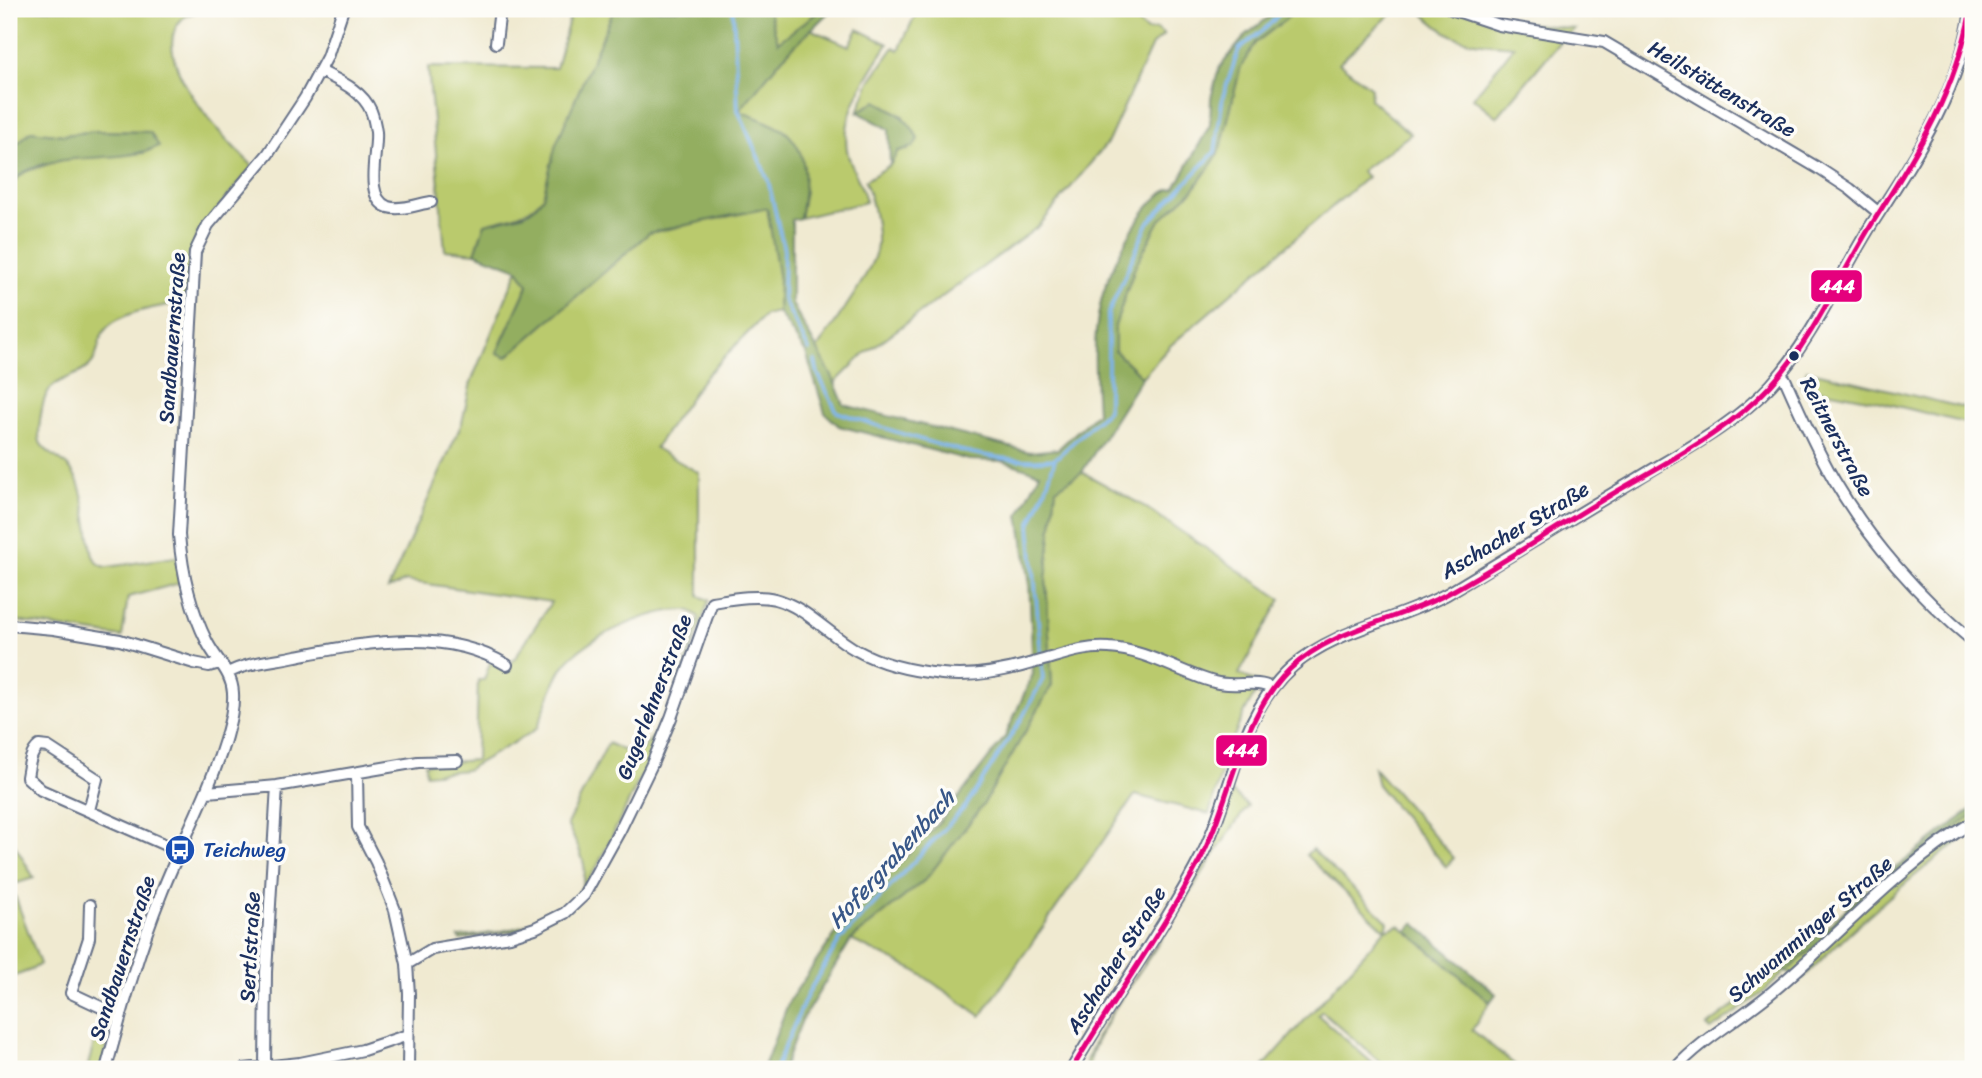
<svg xmlns="http://www.w3.org/2000/svg" width="1982" height="1078" font-family="Sriracha,sans-serif">
	<rect width="100%" height="100%" fill="#fdfcf7"/>
	<filter id="ink" filterUnits="userSpaceOnUse"><feTurbulence type="fractalNoise" baseFrequency=".0143" numOctaves="2"/><feDisplacementMap in="SourceGraphic" scale="14" xChannelSelector="R" yChannelSelector="G"/><feConvolveMatrix kernelMatrix="1 2 1 2 8 2 1 2 1" color-interpolation-filters="sRGB"/></filter>
	<filter id="wash" filterUnits="userSpaceOnUse"><feTurbulence type="fractalNoise" baseFrequency=".00686" numOctaves="4" result="noise"/><feDisplacementMap in="SourceGraphic" scale="28" xChannelSelector="R" yChannelSelector="G"/><feGaussianBlur stdDeviation="1.57" result="paint"/><feColorMatrix in="noise" values="0 0 0 0 0 0 0 0 0 0 0 0 0 0 0 0 0 1.4 0 .05"/><feComposite in="paint" operator="in"/></filter>
	<g filter="url(#wash)">
		<rect width="100%" height="100%" fill="#f0ead1"/>
		<path fill="#baca6d" stroke="#6a7c66" stroke-width="2" d="M9 9H208C201 11 189 13 183 18 143 56 226 141 253 166L197 234 189 261 186 302C163 306 116 311 103 333 98 343 98 355 92 363 81 377 57 377 48 392 42 400 36 436 41 444 50 458 69 459 78 482 87 505 88 532 93 556 97 562 99 566 107 567L176 557 180 583 128 597 122 637 9 620V187L24 172 62 160 144 153 158 146 150 132 96 131 64 135 31 131 9 151Z
			M572 9H614L543 197C528 216 507 218 485 224L475 253 445 250 428 67 556 68Z
			M768 9H822L778 43Z
			M918 9H1123L1147 31 1157 29 1164 35 1152 45 1108 142 1039 226 864 354 835 383 817 349C832 325 875 271 877 245 878 224 872 201 865 181L890 165 898 151 908 150 903 116 876 101 858 112 870 81 894 47 899 50Z
			M1296 9H1396L1339 63 1371 88 1370 99 1411 134 1361 171 1367 177 1171 345 1142 377 1115 351V326L1135 267 1160 220 1193 190 1215 159 1222 144 1240 69 1255 43 1285 20Z
			M1419 9H1470L1491 16 1518 22 1575 29 1562 39 1497 117 1473 98 1514 46C1469 42 1451 44 1419 9Z
			M810 29 849 46 858 29 888 44C869 73 841 113 847 150 850 169 863 184 866 202L800 218 805 191 738 111 782 58Z
			M768 208 779 280 778 312 765 315 703 379 655 448 699 473V596L709 600 665 727 598 865 572 904 527 929 460 940 459 937C497 934 593 920 584 865 582 851 572 836 567 824L608 743 635 756C674 721 685 666 699 617 695 614 692 610 686 610 651 609 586 638 565 664 553 679 545 710 537 728L532 732 466 770 426 774 425 764 476 760 478 680H484L491 660 511 664 551 602 406 581 388 589 462 423 471 382 518 269 528 285 497 352 507 357 649 233Z
			M1807 370 1973 410V425L1873 400 1801 386Z
			M1082 472 1142 505 1281 599 1239 674 1261 684C1233 727 1223 766 1209 814L1135 795 981 1016 916 971 851 940 926 879 983 805 1052 685 1046 579 1056 489Z
			M1374 768 1454 858 1446 867 1378 786Z
			M1232 792 1248 806C1215 850 1188 897 1158 944 1139 974 1090 1036 1089 1069H1086V1061L1097 1037C1144 957 1206 882 1232 792Z
			M1973 816V831C1912 875 1856 924 1803 978L1785 972 1764 992 1711 1030 1707 1026 1783 969 1786 972C1847 919 1904 858 1973 816Z
			M9 835 34 878 11 885 40 964 31 970 9 978Z
			M1312 849 1388 922 1386 930 1399 925 1490 1002 1472 1030 1520 1069H1388L1322 1011 1318 1015 1379 1069H1266L1263 1067 1385 930 1306 855Z
			M101 1017 112 1022 113 1026 101 1069H87Z"/>
		<path fill="#93ae60" stroke="#576e5f" stroke-width="2" d="M614 9H768L778 42 822 9H832L782 58 739 111C751 116 780 125 788 134 811 157 805 189 800 218L792 220V304L833 378 844 405 1030 452 1058 449 1097 413C1095 377 1092 342 1100 306 1105 277 1144 192 1175 188L1210 125 1211 98 1219 68 1246 35 1279 9H1296L1285 20 1255 43 1240 69 1222 144 1215 159 1193 190 1160 220 1135 267 1115 326V351L1142 377 1082 472 1056 489 1046 579 1052 685 983 805 926 879 851 940 802 1020 783 1069H763L789 1001 845 920 942 819 1005 737 1033 674 1029 578 1019 515 1040 473 1003 461 969 460 839 426 825 413 806 353 778 312 779 280 767 208 649 233 507 357 497 353 528 285 518 269 475 253 485 224 525 214 535 207 543 197 556 144Z
			M876 101C895 110 909 119 918 139L913 147 898 151 890 165 889 129 858 112Z
			M31 131 64 135 96 131 150 132 159 146C117 166 67 149 25 172 19 175 14 182 9 187V151Z
			M1973 808V816C1904 858 1847 919 1786 972L1783 969 1862 894Z
			M1414 923 1496 994 1490 1002 1407 931Z"/>
		<g fill="none" stroke-linecap="round" stroke-linejoin="round">
			<path stroke="#7bb3eb" stroke-width="3.5" d="M733 9 738 110 768 180 784 250 783 299 809 350
				M815 361 818 374 837 412C900 433 988 467 1055 459
				M775 1069 808 993 840 940 966 806 1021 720 1043 679 1030 525 1046 488 1055 459 1108 410V314L1148 223 1215 152 1223 96 1239 49 1267 27 1284 9"/>
		</g>
	</g>
	<g filter="url(#ink)">
		<g fill="none" stroke-linecap="round" stroke-linejoin="round">
			<g stroke="#667086" stroke-width="14">
				<path id="minor" d="M1451 9 1499 25 1604 42 1818 168 1850 189 1879 213
					M496 43 500 9
					M320 71C339 81 362 90 371 111 373 116 375 125 376 132 378 152 363 198 388 207 401 211 418 204 431 202
					M1780 374 1785 379C1800 413 1815 447 1834 480 1869 540 1919 597 1973 641
					M9 625 54 629 120 640 194 663 209 666 220 663
					M228 673C248 662 274 661 296 656 365 643 443 626 507 665
					M357 774 358 827 376 862 395 910 407 964 409 994 408 1069
					M207 792 277 786 418 762 457 761
					M89 810 97 779 48 747 39 746C30 753 29 766 27 777L41 790 179 851
					M90 905 89 938 71 993 120 1016
					M407 964 432 949 510 936 535 928 565 913 584 895 620 830 652 764 671 718 712 602C731 599 756 594 775 599 806 607 829 635 856 650 883 665 911 671 942 674 973 678 1006 671 1036 662 1060 656 1083 646 1109 648 1147 650 1178 672 1214 682 1233 688 1257 679 1271 688
					M265 1067 266 972 277 786
					M106 1069C122 1010 139 949 162 892 182 841 209 793 225 740 229 725 234 709 233 693 232 672 216 660 207 642 191 610 182 571 179 535L195 252 208 225 268 154 305 98 327 57 343 9
					M244 1069 300 1063 363 1050 408 1035
					M1072 1069C1113 997 1164 929 1202 855 1234 792 1237 715 1293 666 1336 629 1397 621 1447 594 1510 556 1573 517 1637 479 1683 451 1734 425 1771 385 1815 336 1840 273 1875 219 1918 153 1961 88 1971 9
					M1675 1069C1703 1038 1740 1019 1772 992 1839 936 1897 867 1973 822"/>
			</g>
			<use href="#minor" stroke="#fff" stroke-width="10"/>
			<g stroke="#fdfcf7" stroke-width="10">
				<path id="bus-1" d="M1072 1069C1114 998 1163 931 1201 858 1233 795 1238 720 1290 669 1333 628 1397 621 1447 594 1502 564 1555 528 1609 496 1664 463 1727 433 1771 385 1815 337 1840 274 1875 219 1919 150 1956 91 1971 9"/>
			</g>
			<use href="#bus-1" stroke="#e5007d" stroke-width="5"/>
		</g>
	</g>
	<defs>
		<g id="bus-disc" transform="scale(1.575)"><circle r="9.5" fill="#1a4fb4" stroke="#fdfcf7"/><path d="M-5-6H5V4H4V6H2V4H-2V6H-4V4H-5ZM-3.5-4V0h7V-4ZM-3.5 1.2v1.5H-2V1.2ZM2 1.2v1.5H3.5V1.2Z" fill="#fff"/></g>
	</defs>
	<g fill-rule="evenodd">
		<use href="#bus-disc" x="180" y="850"/>
	</g>
	<circle fill="#1b2f5e" stroke="#fdfcf7" stroke-width="2.5" cx="1794" cy="356" r="6"/>
	<g text-anchor="middle" stroke-width="7" stroke-linejoin="round" paint-order="stroke">
		<g font-size="21" fill="#1b2f5e" stroke="#fdfcf7">
			<text transform="translate(1722 89) rotate(31)" y="7">Heilstättenstraße</text>
			<text transform="translate(172 338) rotate(-86)" y="7">Sandbauernstraße</text>
			<text transform="translate(1837 437) rotate(62)" y="7">Reitnerstraße</text>
			<text transform="translate(1515 530) rotate(-31)" y="7">Aschacher Straße</text>
			<text transform="translate(654 697) rotate(-69)" y="7">Gugerlehnerstraße</text>
			<text transform="translate(1810 929) rotate(-41)" y="7">Schwamminger Straße</text>
			<text transform="translate(250 947) rotate(-87)" y="7">Sertlstraße</text>
			<text transform="translate(122 958) rotate(-72)" y="7">Sandbauernstraße</text>
			<text transform="translate(1116 960) rotate(-58)" y="7">Aschacher Straße</text>
		</g>
		<g font-size="21" fill="#164399" stroke="#fdfcf7" text-anchor="start">
			<text x="203" y="857">Teichweg</text>
		</g>
		<g font-size="23" font-style="italic" fill="#385788" stroke="#fdfcf7">
			<text transform="translate(891 859) rotate(-48)" y="8">Hofergrabenbach</text>
		</g>
	</g>
	<g stroke="#fdfcf7" stroke-width="2.5">
		<rect x="1810" y="269" width="53" height="34" rx="7" fill="#e5007d"/>
		<rect x="1215" y="734" width="53" height="33" rx="7" fill="#e5007d"/>
	</g>
	<g font-size="19" text-anchor="middle" font-weight="bold" fill="#fff">
		<text x="1837" y="293">444</text>
		<text x="1241" y="757">444</text>
	</g>
	<rect width="1982" height="1078" fill="none" stroke="#fdfcf7" stroke-width="35"/>
</svg>
